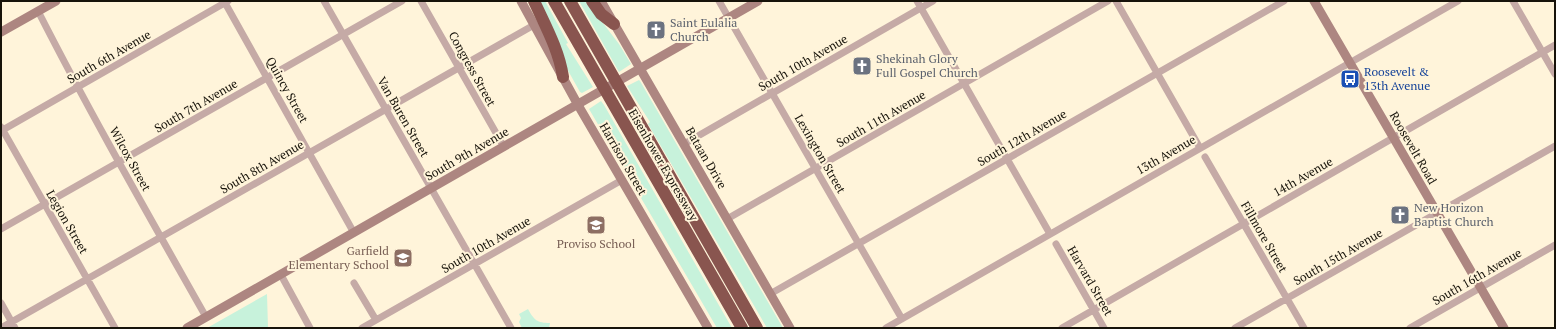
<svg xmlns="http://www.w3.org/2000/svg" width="1556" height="329" font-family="'PT Serif',serif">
	<rect width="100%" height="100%" fill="#fff4da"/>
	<path fill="#c7f2db" d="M537 1H545L568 43 566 44 593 87 582 93 580 92 566 67Z
		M579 1H586L619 44 631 64 619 72Z
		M639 80 640 81 783 328H767L648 124 650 122 627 86Z
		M601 101 604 105 732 328H717L589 109Z
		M267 294 268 328H207Z
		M528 309C534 320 537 323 550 323L549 328H522L519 322 521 318 519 314Z"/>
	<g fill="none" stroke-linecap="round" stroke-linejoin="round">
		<path stroke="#c5aaa6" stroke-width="7" d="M224 1 354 233
			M324 1 511 328
			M421 1 504 147
			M719 1 902 319
			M917 1 1050 234
			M1116 1 1200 148
			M1513 1 1555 74
			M38 11C91 115 149 216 206 317
			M1 127 115 328
			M1 131 228 1
			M684 144 933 1
			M1205 157 1304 328
			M727 219 1108 1
			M1 229 402 1
			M1056 244 1104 328
			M281 275 310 328
			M354 283 376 320
			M770 294 1284 1
			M1 303 15 328
			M1 328 534 25
			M362 328 622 180
			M886 328 1458 1
			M1062 328 1555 45
			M1235 328 1555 146
			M1410 328 1555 245"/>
		<path stroke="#ad8681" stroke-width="9" d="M521 1 578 105 708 328
			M601 1 790 328
			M1314 1 1504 328
			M1 32 56 1
			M187 328 758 1"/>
		<path stroke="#89554f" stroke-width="12" d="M534 1C545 25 559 50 563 77
			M554 1 742 328
			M570 1 757 328
			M592 1 601 14 614 24"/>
	</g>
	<defs>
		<g id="church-square" transform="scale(1)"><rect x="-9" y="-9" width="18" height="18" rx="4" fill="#6b7280" stroke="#fff4da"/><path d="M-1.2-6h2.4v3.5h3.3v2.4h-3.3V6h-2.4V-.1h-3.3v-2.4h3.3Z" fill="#fff"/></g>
		<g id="bus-square" transform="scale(1)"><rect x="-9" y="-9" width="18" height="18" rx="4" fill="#1a4fb4" stroke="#fff4da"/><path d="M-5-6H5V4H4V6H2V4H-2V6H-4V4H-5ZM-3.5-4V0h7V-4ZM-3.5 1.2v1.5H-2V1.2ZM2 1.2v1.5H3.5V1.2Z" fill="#fff"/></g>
		<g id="school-square" transform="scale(1)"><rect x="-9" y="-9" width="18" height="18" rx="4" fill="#8d6e63" stroke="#fff4da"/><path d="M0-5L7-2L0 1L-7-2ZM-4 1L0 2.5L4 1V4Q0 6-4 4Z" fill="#fff"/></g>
	</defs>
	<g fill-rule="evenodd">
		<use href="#church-square" x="656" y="30"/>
		<use href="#church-square" x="862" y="66"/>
		<use href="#bus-square" x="1350" y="79"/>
		<use href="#church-square" x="1400" y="215"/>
		<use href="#school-square" x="596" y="225"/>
		<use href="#school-square" x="403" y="258"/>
	</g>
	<g text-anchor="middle" stroke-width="4" stroke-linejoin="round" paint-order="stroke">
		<g font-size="12" fill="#5b616d" stroke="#fff4da" text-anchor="start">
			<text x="670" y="27">Saint Eulalia<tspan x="670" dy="14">Church</tspan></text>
			<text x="876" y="63">Shekinah Glory<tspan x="876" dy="14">Full Gospel Church</tspan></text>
			<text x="1414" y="212">New Horizon<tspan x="1414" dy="14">Baptist Church</tspan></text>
		</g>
		<g font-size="12" fill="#17130a" stroke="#fff4da">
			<text transform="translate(109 57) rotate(-30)" y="4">South 6th Avenue</text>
			<text transform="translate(803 63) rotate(-30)" y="4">South 10th Avenue</text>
			<text transform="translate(472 69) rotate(61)" y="4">Congress Street</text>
			<text transform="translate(287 90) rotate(61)" y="4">Quincy Street</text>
			<text transform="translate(196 106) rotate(-30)" y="4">South 7th Avenue</text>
			<text transform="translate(403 117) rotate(60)" y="4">Van Buren Street</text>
			<text transform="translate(881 119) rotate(-30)" y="4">South 11th Avenue</text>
			<text transform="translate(1022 138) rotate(-30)" y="4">South 12th Avenue</text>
			<text transform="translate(1413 148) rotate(60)" y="4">Roosevelt Road</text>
			<text transform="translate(467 154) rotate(-30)" y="4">South 9th Avenue</text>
			<text transform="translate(820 154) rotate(60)" y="4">Lexington Street</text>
			<text transform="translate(1166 155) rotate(-30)" y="4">13th Avenue</text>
			<text transform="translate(706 158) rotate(60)" y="4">Bataan Drive</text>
			<text transform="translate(130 159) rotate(61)" y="4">Wilcox Street</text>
			<text transform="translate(623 159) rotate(60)" y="4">Harrison Street</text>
			<text transform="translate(663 165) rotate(60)" y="4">Eisenhower Expressway</text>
			<text transform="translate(262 167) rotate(-30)" y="4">South 8th Avenue</text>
			<text transform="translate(1303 177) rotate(-30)" y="4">14th Avenue</text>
			<text transform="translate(67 222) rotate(60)" y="4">Legion Street</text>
			<text transform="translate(1264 237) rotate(60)" y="4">Fillmore Street</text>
			<text transform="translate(486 245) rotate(-30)" y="4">South 10th Avenue</text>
			<text transform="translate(1338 257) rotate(-30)" y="4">South 15th Avenue</text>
			<text transform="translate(1477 277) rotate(-30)" y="4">South 16th Avenue</text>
			<text transform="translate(1090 281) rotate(60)" y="4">Harvard Street</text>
		</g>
		<g font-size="12" fill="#164399" stroke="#fff4da" text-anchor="start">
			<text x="1364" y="76">Roosevelt &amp;<tspan x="1364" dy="14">13th Avenue</tspan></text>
		</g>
		<g font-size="12" fill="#785e54" stroke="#fff4da">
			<text x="596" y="248">Proviso School</text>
			<text x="389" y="255" text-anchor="end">Garfield<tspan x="389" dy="14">Elementary School</tspan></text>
		</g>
	</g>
	<rect width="1556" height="329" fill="none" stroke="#17130a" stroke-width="4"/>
</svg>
